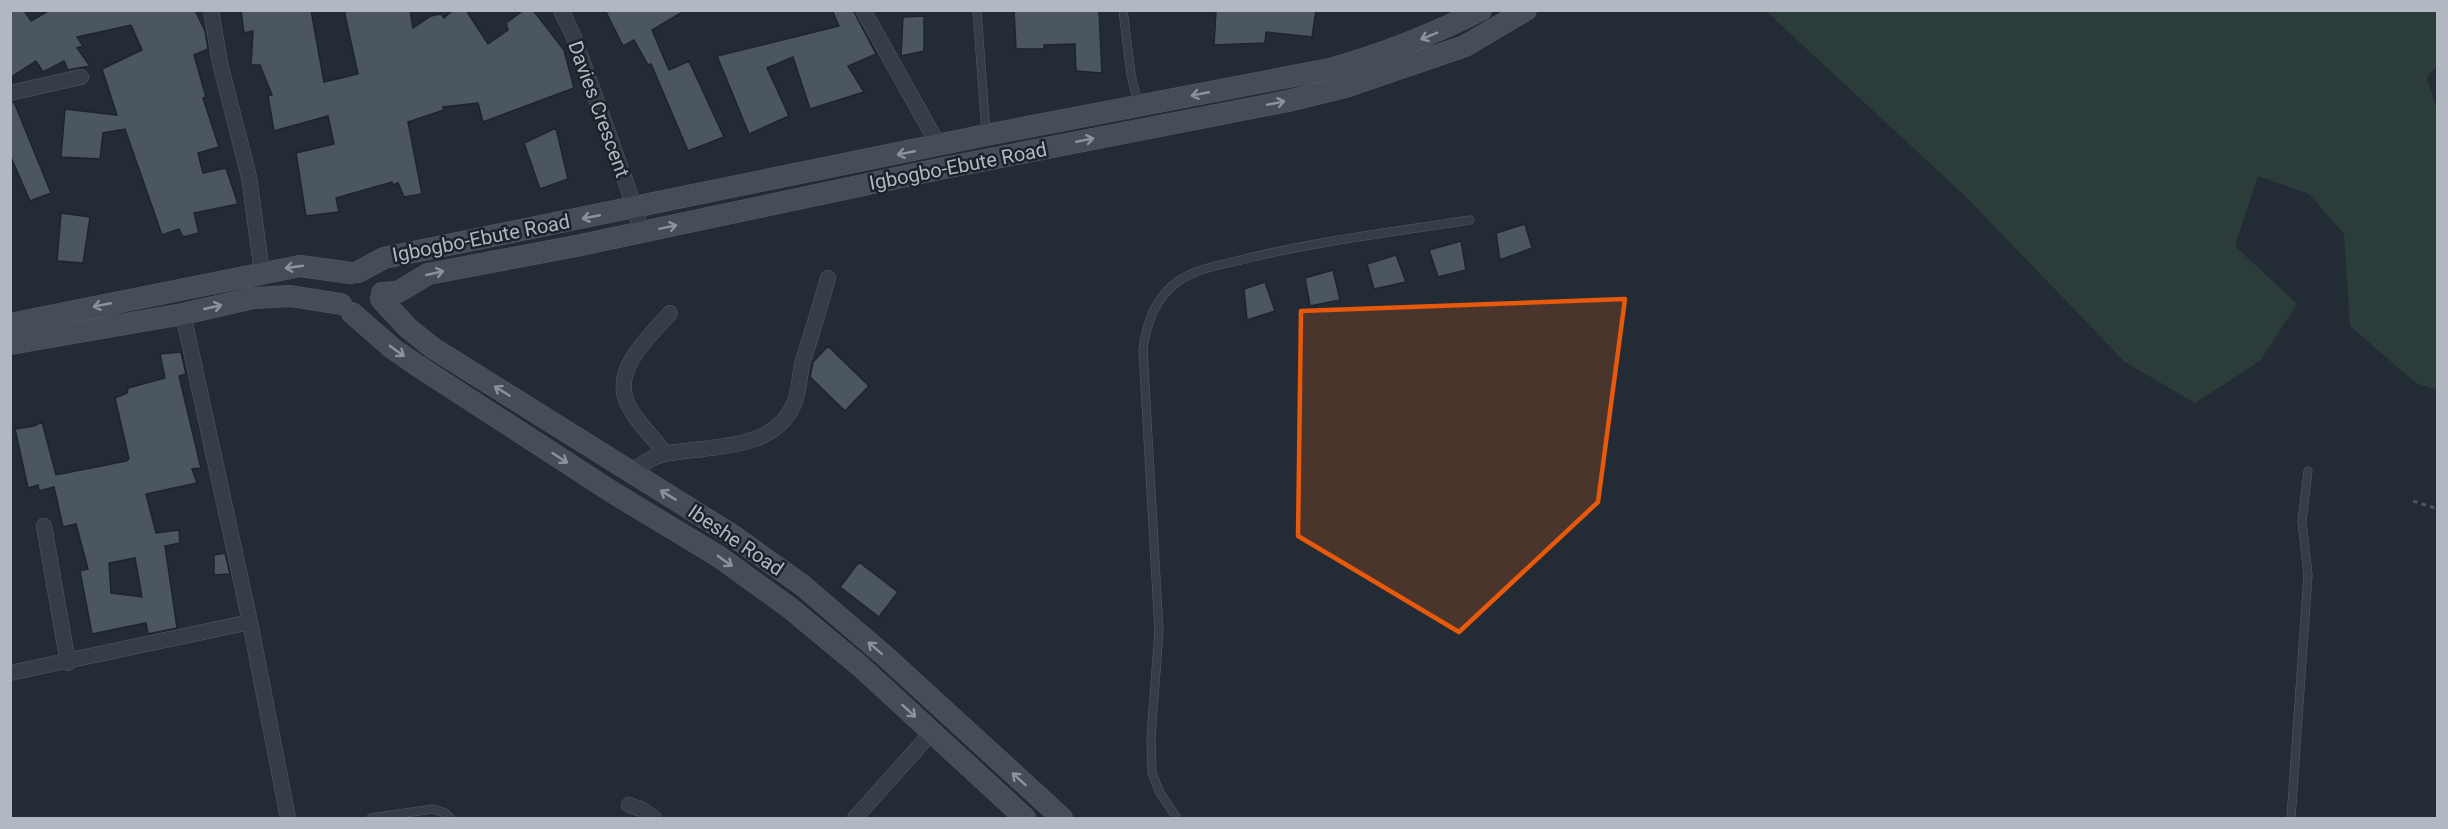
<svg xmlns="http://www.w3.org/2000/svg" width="2448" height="829" font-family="Roboto,sans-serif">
	<rect width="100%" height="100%" fill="#232c35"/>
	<path fill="#2b3c3b" d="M1766 11H2437V66L2427 77 2438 113 2437 390 2416 383 2350 326 2344 234 2309 194 2258 176 2235 246 2297 304 2260 361 2195 403 2125 362 1965 196Z"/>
	<path fill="#4c5660" stroke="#1e242c" stroke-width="1.5" fill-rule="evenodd" d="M10 10H24L31 21 50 10H195L205 31 208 49 194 55 206 97 203 98 219 147 198 153 203 173 226 168 238 204 194 213 199 233 183 237 179 229 162 235 125 129 103 133 100 159 61 157 65 109 117 115 102 69 142 50 131 25 77 37 83 46 77 48 90 66 68 70 64 61 43 72 36 61 10 78Z
		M241 10H311L324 82 358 74 344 10H410L413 28 431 16 441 14 444 18 453 10H466L488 44 508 30 506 23 524 10H533L564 50 574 88 483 122 478 103 443 107 444 110 408 122 422 194 404 197 398 183 392 185V182L336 198 339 212 306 216 296 153 334 144 328 116 274 131 268 96 272 95 260 65H251L253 31 244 33Z
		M605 10H686L652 30 669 70 689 61 724 137 688 151 651 64 648 65 634 40 623 46Z
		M832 10H853L876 54 848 66 864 92 810 109 793 57 767 68 789 116 749 134 717 56 839 26Z
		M1014 10H1099L1102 73 1076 71 1075 44 1044 45V49H1016Z
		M1216 10H1316L1312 37 1266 32 1265 43 1214 45Z
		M924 16V51L901 56 903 17Z
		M14 102 51 193 30 201 10 155V103Z
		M556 128 568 179 540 189 524 143Z
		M61 213 90 217 83 263 57 261Z
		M1525 224 1532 248 1500 260 1496 233Z
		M1461 241 1466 270 1438 277 1429 250Z
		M1396 255 1406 282 1374 289 1367 264Z
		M1333 270 1340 300 1310 306 1305 278Z
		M1265 282 1275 311 1247 320 1244 289Z
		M828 346 869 386 845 411 810 377 813 362Z
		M181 352 186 374 179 376 201 468 192 469 197 483 146 494 156 533 179 530 180 543 165 546 177 628 148 634 146 623 92 634 80 571 88 569 76 524 63 527 54 487 39 491 38 485 28 488 15 429 34 426 42 422 56 475 126 461 129 459 115 398 127 393 128 388 165 378 160 354ZM135 558 142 597 111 593 109 563Z
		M225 553 230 574 214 575V555Z
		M859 562 898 592 879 617 840 587Z"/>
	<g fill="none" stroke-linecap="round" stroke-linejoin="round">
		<g stroke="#545b63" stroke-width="9">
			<path id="lane" d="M977 10 986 133
				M1123 10 1131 74 1138 104
				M371 818 433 809 445 813 450 818
				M1177 818 1160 793 1152 773 1151 737 1159 631 1143 350C1146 325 1155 298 1177 282 1195 269 1219 265 1241 260 1316 241 1394 232 1470 220
				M2291 818 2308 575 2302 521 2308 471"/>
		</g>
		<g stroke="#545b63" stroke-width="16">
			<path id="street" d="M211 10 220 63 249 177 262 273
				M561 10 573 35 635 208 641 232
				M863 10 939 146
				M10 93 81 77
				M183 314 250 622 288 818
				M666 454C653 437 631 417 625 397 616 365 652 334 670 313
				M631 473C656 450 672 453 703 449 736 445 777 441 793 406 800 392 799 375 803 361 812 333 820 306 828 278
				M44 526 68 663
				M10 673 250 622
				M629 805 641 809 654 818
				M855 818 932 732"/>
		</g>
		<g stroke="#545b63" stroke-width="22">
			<path id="secondary" d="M358 272 384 258 986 135 1330 69C1383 54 1432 35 1481 10
				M382 293 398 292 428 274 576 246 939 169 1288 101 1345 87 1465 46 1526 10
				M381 299 408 328 433 348 732 535 802 585 885 656 1062 818
				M352 313 392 348 418 366 612 492 718 556 790 608 860 666 1025 818
				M10 324 300 266 351 273
				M10 344 183 314 253 298 290 296 341 304"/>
		</g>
		<path stroke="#49595a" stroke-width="3" stroke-dasharray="4.5 4.5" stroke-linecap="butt" d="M2413 501 2438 509"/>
		<use href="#lane" stroke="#363d46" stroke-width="8"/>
		<use href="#street" stroke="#363d46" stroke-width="15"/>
		<use href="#secondary" stroke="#454d58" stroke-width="21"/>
	</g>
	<defs><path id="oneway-shaft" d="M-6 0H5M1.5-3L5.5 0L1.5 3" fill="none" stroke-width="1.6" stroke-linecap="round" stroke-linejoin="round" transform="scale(1.5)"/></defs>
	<g stroke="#8b939d">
		<use href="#oneway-shaft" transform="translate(1429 36) rotate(158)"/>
		<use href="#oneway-shaft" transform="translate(1200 94) rotate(169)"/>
		<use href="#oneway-shaft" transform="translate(1276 103) rotate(-11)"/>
		<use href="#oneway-shaft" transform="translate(1085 140) rotate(-11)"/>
		<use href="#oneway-shaft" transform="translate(906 153) rotate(169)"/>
		<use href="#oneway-shaft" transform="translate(591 217) rotate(169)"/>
		<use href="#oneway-shaft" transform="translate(668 227) rotate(-12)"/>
		<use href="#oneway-shaft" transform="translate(294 267) rotate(172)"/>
		<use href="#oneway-shaft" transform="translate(435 273) rotate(-13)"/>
		<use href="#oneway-shaft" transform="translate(102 305) rotate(169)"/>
		<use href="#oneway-shaft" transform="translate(213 307) rotate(-13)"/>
		<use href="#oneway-shaft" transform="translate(397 351) rotate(36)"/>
		<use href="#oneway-shaft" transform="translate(502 391) rotate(-148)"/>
		<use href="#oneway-shaft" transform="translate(560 458) rotate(33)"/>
		<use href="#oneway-shaft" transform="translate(668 495) rotate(-149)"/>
		<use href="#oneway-shaft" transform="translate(725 561) rotate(36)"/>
		<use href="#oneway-shaft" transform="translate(875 648) rotate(-139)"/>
		<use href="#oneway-shaft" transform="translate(909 711) rotate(43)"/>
		<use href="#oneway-shaft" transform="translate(1019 779) rotate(-138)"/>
	</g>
	<path fill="#e8590c" fill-opacity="0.2" stroke="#e8590c" stroke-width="4.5" stroke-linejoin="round" d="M1625 299 1598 502 1459 632 1298 536 1301 311Z"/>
	<g text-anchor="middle" stroke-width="5" stroke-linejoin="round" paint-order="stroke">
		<g font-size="20" fill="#b1b8c2" stroke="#1c222a">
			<text transform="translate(599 109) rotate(70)" y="7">Davies Crescent</text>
			<text transform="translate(958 166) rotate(-11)" y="7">Igbogbo-Ebute Road</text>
			<text transform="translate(481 238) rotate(-11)" y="7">Igbogbo-Ebute Road</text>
			<text transform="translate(736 540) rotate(34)" y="7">Ibeshe Road</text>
		</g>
	</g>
	<rect width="2448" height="829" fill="none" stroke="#b1b8c2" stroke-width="24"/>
</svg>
